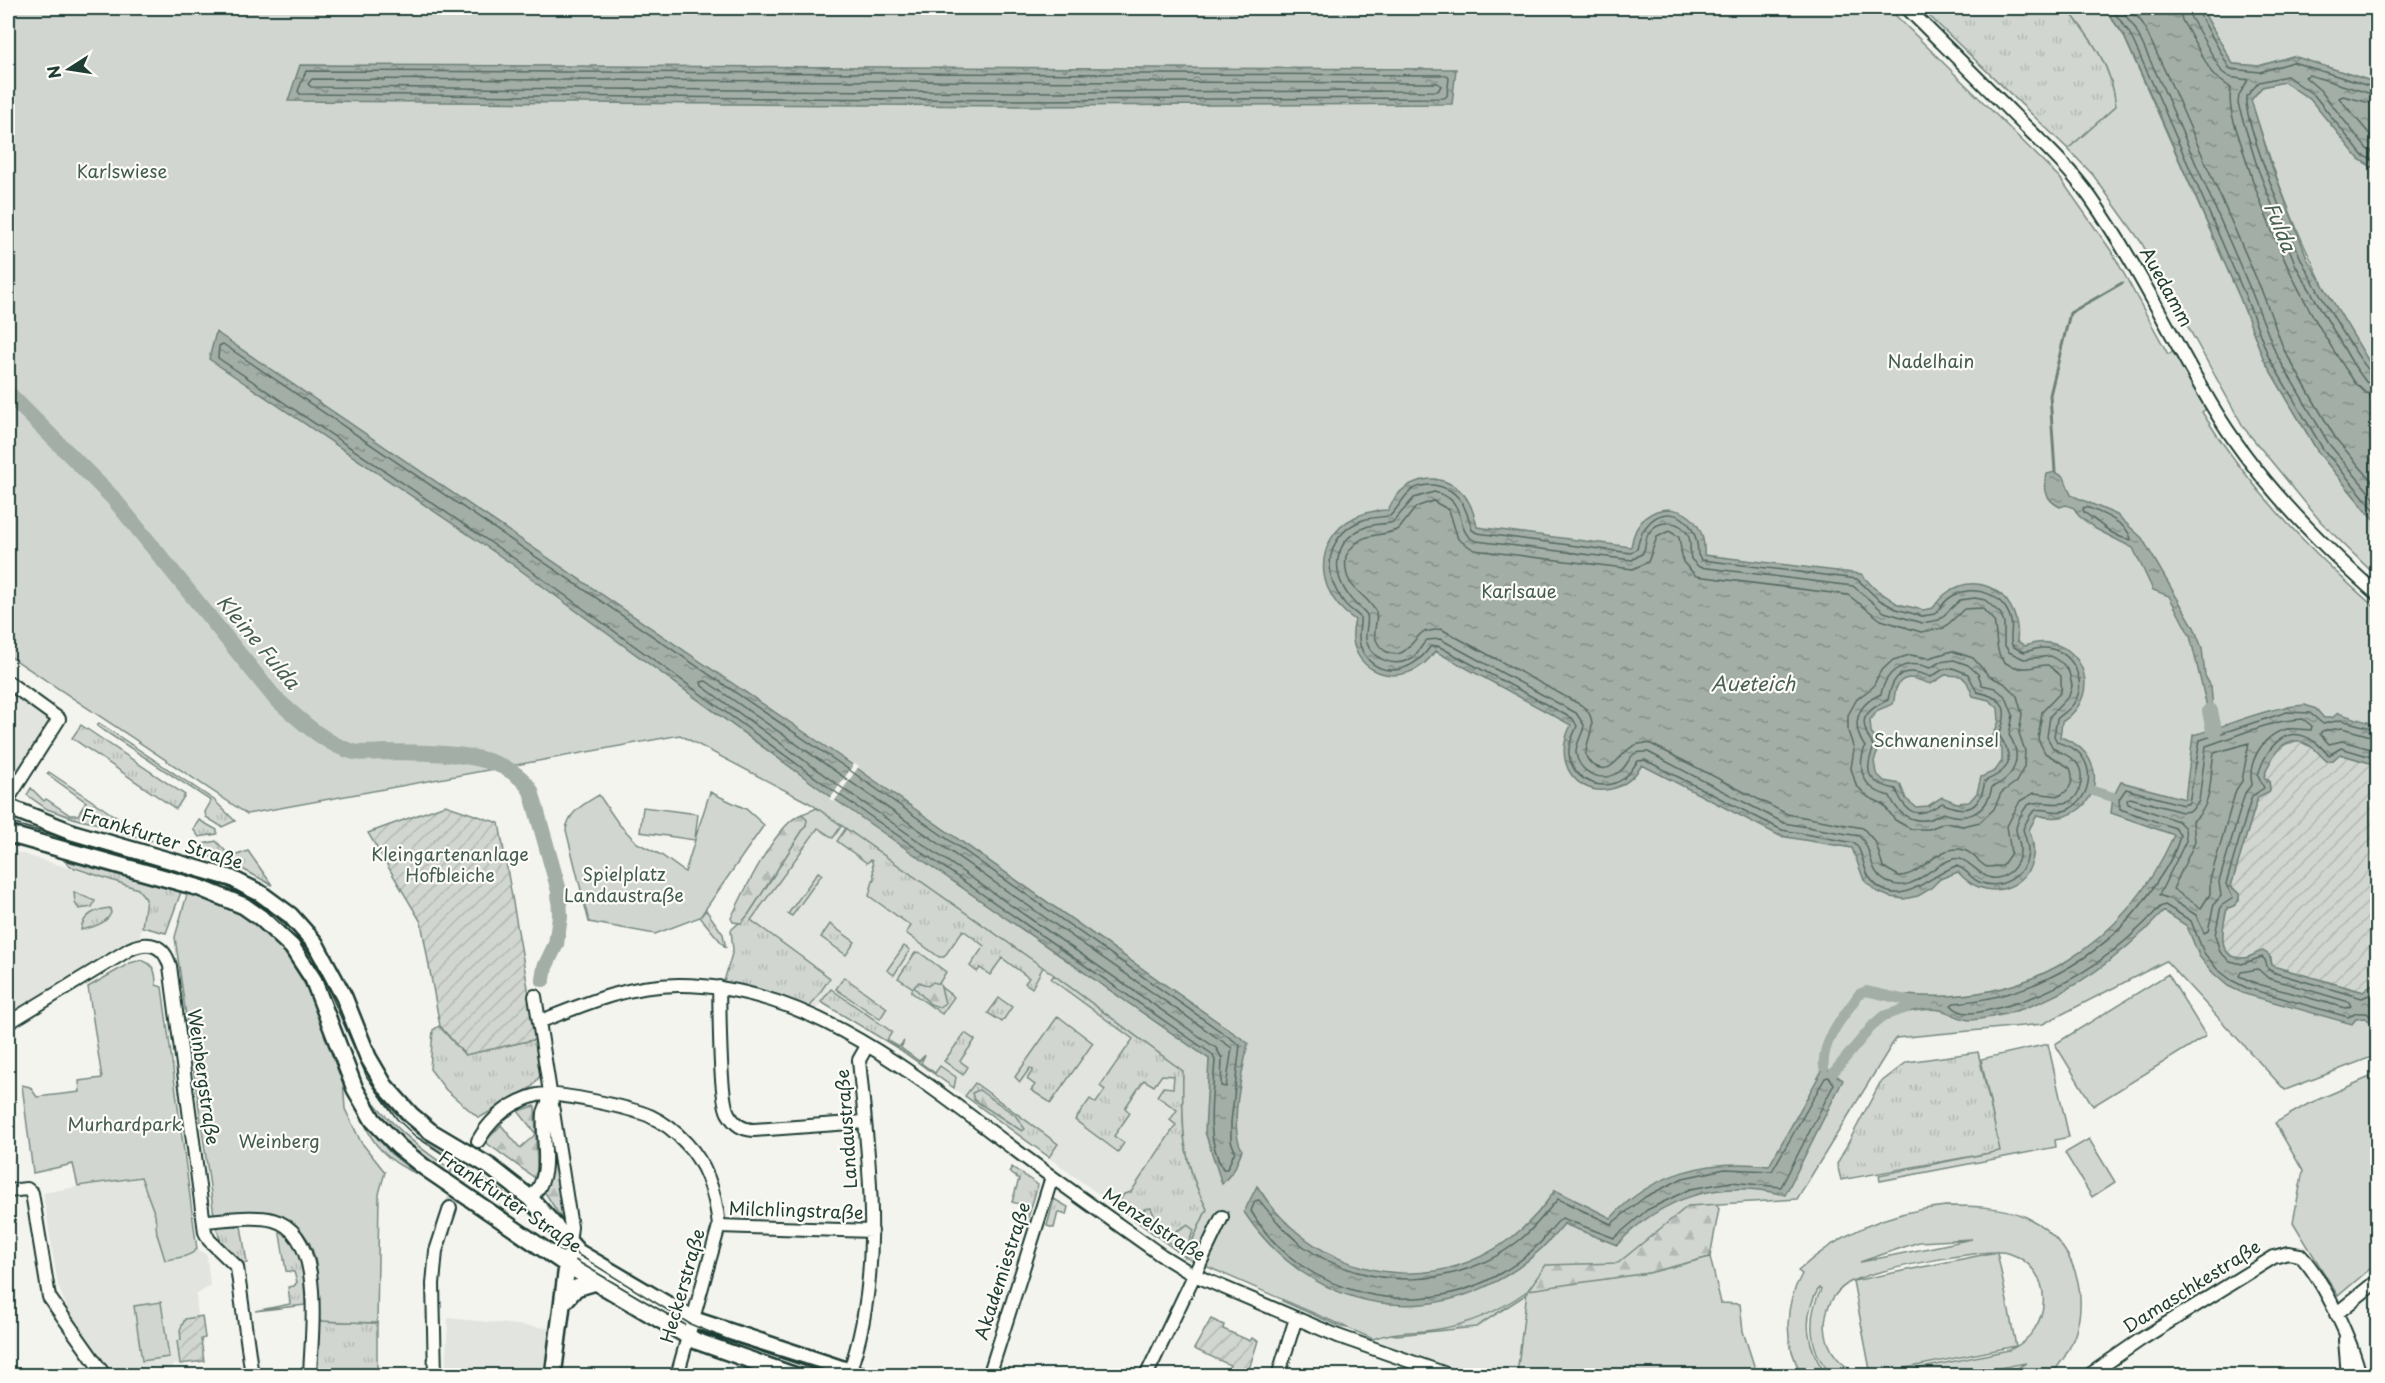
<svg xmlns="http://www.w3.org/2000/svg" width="2385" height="1383" font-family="'Playpen Sans',sans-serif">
	<defs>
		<pattern id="grass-tufts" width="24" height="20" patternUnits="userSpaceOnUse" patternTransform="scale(1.5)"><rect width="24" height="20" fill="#d1d6d1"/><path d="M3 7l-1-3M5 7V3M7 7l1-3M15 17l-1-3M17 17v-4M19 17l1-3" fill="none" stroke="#b3b9b4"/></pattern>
		<pattern id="forest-firs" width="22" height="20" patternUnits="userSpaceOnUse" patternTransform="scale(1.5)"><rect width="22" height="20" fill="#d1d6d1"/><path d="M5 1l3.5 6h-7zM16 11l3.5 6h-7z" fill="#b3b9b4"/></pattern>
		<pattern id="garden-furrows" width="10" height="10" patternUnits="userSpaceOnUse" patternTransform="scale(1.5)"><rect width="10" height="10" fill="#d1d6d1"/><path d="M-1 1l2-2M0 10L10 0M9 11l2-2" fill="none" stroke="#b3b9b4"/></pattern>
		<pattern id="water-ripples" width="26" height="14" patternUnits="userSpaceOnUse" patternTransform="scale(1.5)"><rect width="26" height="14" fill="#a3aea7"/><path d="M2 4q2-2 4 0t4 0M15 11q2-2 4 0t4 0" fill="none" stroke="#848f89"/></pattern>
	</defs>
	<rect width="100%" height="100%" fill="#f4f4ef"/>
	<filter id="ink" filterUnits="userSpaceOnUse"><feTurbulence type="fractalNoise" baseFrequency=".0167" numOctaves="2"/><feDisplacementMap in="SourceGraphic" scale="12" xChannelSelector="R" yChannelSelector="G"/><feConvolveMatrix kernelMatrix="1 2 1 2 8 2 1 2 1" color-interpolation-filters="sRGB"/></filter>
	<g filter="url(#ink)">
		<path fill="#e2e5df" d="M17 692 59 719 8 797V706Z
			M817 808 1054 975 1183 1071 1185 1257 899 1049 822 1002 817 1009 784 998 723 985 733 950 731 930 802 814Z
			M13 851 138 889 146 899 145 917 139 938 12 1012 8 1008V858Z
			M141 1175 155 1215 157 1234 165 1260 185 1257 193 1254 197 1249 207 1255 210 1286 196 1295 198 1317 185 1319 181 1340 177 1341 180 1364 173 1365V1369L142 1375 137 1369 128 1375H115L69 1312 58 1286 43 1193Z
			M1527 1291 1517 1375 1479 1374 1413 1355 1373 1339Z
			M448 1318 549 1328 543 1375H445Z"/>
		<path fill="url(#grass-tufts)" stroke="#788a82" stroke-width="1.5" d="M1921 8H2067C2091 39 2112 65 2116 106L2068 149Z
			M99 723 214 800 235 821 222 827 206 817 205 812 211 801 97 726Z
			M81 725 185 795 176 809 72 738Z
			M49 772 152 841 120 832 115 827 79 820 47 809 27 795 31 788 44 801 46 799 70 815H78L86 802 47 774Z
			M817 808 842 825 833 838 818 828 751 920 830 978 810 1007 723 985 733 950 731 930 748 915 806 825V820L802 814Z
			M199 820 217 830V834L199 837 193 829Z
			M846 828 1043 967 1032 988 1025 983 1029 978 1002 958 990 975 980 968 977 972 970 966 984 946 963 930 944 957H939L906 933 911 926 869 896 874 877 872 861 870 860 867 863 837 841Z
			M216 841 229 855H237L248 851 272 885 235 865 200 853 203 844Z
			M63 860 181 892 166 933 142 927 146 899 138 889 72 867Z
			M818 872 822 874 792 916 788 914Z
			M74 892 95 901 92 907 79 909 75 903Z
			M110 908 111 913C106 924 93 927 81 930 82 915 97 909 110 908Z
			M706 910 723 934 726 948 700 917Z
			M830 924 855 942 846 955 821 937Z
			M904 946 910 950 894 975 887 970Z
			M919 952 946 972 938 985 954 997 942 1014 911 992 913 988 898 978 915 953Z
			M1054 975 1183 1071C1182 1124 1181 1161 1207 1209L1185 1257 1116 1206 1124 1194 1131 1192 1176 1125 1170 1120 1177 1110 1157 1096 1163 1087 1173 1088 1174 1076 1162 1075 1154 1086 1144 1080 1125 1108 1130 1113 1114 1136 1124 1143 1118 1152 1075 1120 1090 1099 1096 1103 1105 1090 1100 1086 1133 1039 1051 979Z
			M844 977 887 1008 880 1019 836 989Z
			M831 989 892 1032 887 1040 899 1047 904 1041 901 1048 919 1061 925 1055 921 1063 935 1073 940 1066 956 1077 954 1088 899 1049 821 1002Z
			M999 998 1012 1007 1002 1022 988 1013Z
			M1058 1016 1093 1043 1051 1103 1031 1090 1035 1085 1027 1079 1033 1070 1030 1068 1020 1082 1015 1077Z
			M439 1026 465 1055 537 1039 542 1073 532 1087 479 1118 446 1090 430 1069 433 1030Z
			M965 1033 975 1040 960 1061 968 1067 963 1075 944 1061Z
			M1978 1052 2001 1151 1841 1180 1837 1164 1880 1083 1907 1062Z
			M975 1083 1058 1144 1049 1157 965 1096Z
			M385 1098 420 1132 459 1158 456 1162C428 1144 404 1125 383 1099Z
			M371 1099C396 1129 420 1149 452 1170L450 1175 396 1136 368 1101Z
			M364 1121 390 1153 415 1173C392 1163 372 1146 364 1121Z
			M1012 1167 1038 1185 1026 1224 1021 1222 1026 1206 1012 1202 1019 1179 1009 1172Z
			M1054 1199 1068 1207 1066 1215 1058 1212 1054 1228 1047 1226Z
			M216 1226H241L247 1263H243L221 1242Z
			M279 1228C305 1245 304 1276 305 1305L255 1311 290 1304 288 1287 294 1286 297 1282 294 1272 286 1271Z
			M318 1321 377 1323V1375L316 1376Z"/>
		<path fill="url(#forest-firs)" stroke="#788a82" stroke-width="1.5" d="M802 814 807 820 806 825 748 915 741 923 733 922 731 918C744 892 776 823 802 814Z
			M919 982 928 986 933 982 940 984 945 1003 939 1007 930 1004 914 987Z
			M979 1090 1015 1115 1025 1129 1022 1131 974 1100 972 1093Z
			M535 1106 537 1170 535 1178 485 1142 501 1125 520 1148 536 1134 518 1111Z
			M550 1123 563 1221 544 1191 549 1181Z
			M1712 1197 1719 1209 1710 1257 1649 1273 1530 1292 1476 1327 1397 1335 1341 1327 1282 1301V1286L1522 1274 1678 1206Z
			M1151 1208 1157 1222 1173 1233 1187 1225 1194 1230 1188 1244 1179 1250 1142 1221 1144 1209Z"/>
		<path fill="#d1d6d1" stroke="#788a82" stroke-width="1.5" fill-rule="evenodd" d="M8 8H1888L2060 178 2112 252 2168 354 2176 351 2209 407 2202 412C2249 488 2310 551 2377 609V1055L2285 1090 2166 961 2043 1024 1896 1038 1797 1199 1688 1206 1618 1263 1546 1265 1528 1290 1649 1273 1710 1257 1721 1303 1740 1304 1743 1331 1757 1375H1517L1527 1291C1498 1312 1469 1325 1433 1330 1412 1333 1393 1331 1373 1339L1185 1257 1207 1209C1181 1161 1182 1124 1183 1071L1054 975 811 804 680 735 247 814 8 655Z
			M2067 8H2104L2123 34 2240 298 2264 360 2318 452 2377 524V558L2370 570 2321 522 2244 428 2141 242 2093 175 2068 149 2116 106C2112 65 2091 39 2067 8Z
			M2201 8H2377V83L2293 56 2259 66 2233 64Z
			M2284 81 2310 99 2359 159 2377 170V375C2317 289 2282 201 2251 100L2262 87Z
			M710 792 746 809 764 825 700 917 655 934 589 922 566 830C568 812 584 804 599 795L618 823 637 843 661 855 685 872 695 840 640 832 643 807 698 814 695 839Z
			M188 891 241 912 270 936 288 956 308 990 337 1062 343 1079 345 1109 361 1142 385 1172 379 1194 377 1323 318 1321C318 1292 323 1242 293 1225 281 1219 231 1217 214 1215L175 937Z
			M141 960C154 964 156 972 156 985L162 987 197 1249C190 1257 178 1258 165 1260L157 1234 155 1215 141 1177 78 1186 73 1164 33 1173 22 1085 30 1087 37 1097 80 1092 79 1081 102 1078 88 987 130 963Z
			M2168 974 2206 1036 2093 1106 2055 1044Z
			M2048 1044 2069 1137 2055 1140 2056 1147 1880 1181 1879 1175 2000 1151 1981 1059Z
			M2377 1074V1263L2338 1296 2293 1222 2303 1171 2275 1123 2308 1104Z
			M2089 1139 2115 1182 2092 1197 2065 1153Z
			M1945 1206C1972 1206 2001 1206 2026 1217 2089 1247 2097 1328 2050 1375H2006L2026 1363 1963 1375H1887L2009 1350C2053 1332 2057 1268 2008 1253 1988 1247 1865 1271 1847 1284 1833 1293 1825 1309 1825 1326 1826 1351 1842 1369 1865 1375H1833C1809 1354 1806 1317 1821 1290L1819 1288C1801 1317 1807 1349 1827 1375H1802C1784 1343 1783 1307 1802 1274L1798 1271C1840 1232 1888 1212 1945 1206ZM1972 1239 1861 1262H1860L1919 1242Z
			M1997 1252 2016 1346 1871 1375 1853 1281Z
			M161 1302 169 1357 142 1361 134 1306Z"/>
		<path fill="url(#garden-furrows)" stroke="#788a82" stroke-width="1.5" d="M2300 742 2314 748 2327 761 2333 760 2339 754 2377 765V986H2370L2364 992 2272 966 2271 958 2266 953C2258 953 2251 958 2243 958 2214 958 2223 926 2227 908L2239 901V894L2231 886 2258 797 2270 788 2269 781 2264 777C2270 758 2276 741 2300 742Z
			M445 805 499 823 537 1039 465 1055 440 1026 421 922 368 833Z
			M202 1316 205 1338 201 1339 204 1361 180 1364 177 1341 181 1340 180 1330 185 1319Z
			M1211 1319 1224 1325 1223 1329 1250 1341 1252 1338 1258 1341 1247 1375H1225L1230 1365 1194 1349Z"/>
		<path fill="url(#water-ripples)" stroke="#6e8179" stroke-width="1.5" fill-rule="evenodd" d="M2104 8H2201L2233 64 2259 66 2293 56 2377 83V170L2359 159 2310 99 2284 82 2262 87 2251 100 2271 164 2308 260 2377 375V524L2318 452 2264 360 2240 298 2150 93 2123 34Z
			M300 65 1456 69 1452 104 1023 106 288 101Z
			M216 332 851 764 1248 1043C1243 1072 1228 1124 1242 1150L1234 1170 1222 1184 1205 1132 1209 1059 830 796 512 564 209 359Z
			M2055 472 2064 477 2071 495 2117 515 2142 538 2194 627 2202 648 2205 676 2211 686 2213 710 2208 711 2190 636 2169 596 2153 590 2133 548 2096 529 2079 516 2074 508 2066 505 2060 507C2046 500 2043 490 2047 474Z
			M1435 479C1463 484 1472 502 1477 527L1631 547C1638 492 1708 499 1704 555L1861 574 1874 588 1898 604 1923 610 1933 608C1964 561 2023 588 2017 641L2025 646C2077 627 2109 692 2062 722L2060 737C2119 756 2096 832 2037 815L2029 830C2050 879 1992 912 1958 872L1940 879 1930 889 1918 896 1904 899 1890 897 1876 891 1864 880 1852 848 1780 836 1642 765C1609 817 1543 781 1571 725L1435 651C1406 696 1340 673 1355 620 1300 583 1321 510 1388 510 1397 490 1413 478 1435 479ZM1945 675 1961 676 1967 682 1973 696 1989 700 1998 708 1999 721 1993 736 2002 749V761L1995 771 1981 777 1977 793 1969 802 1957 803 1942 797 1928 806 1916 807 1906 799 1900 784 1884 781 1876 773 1874 761 1880 746 1871 732 1870 720 1878 710 1893 704C1895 699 1894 694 1896 689 1903 670 1919 681 1931 684Z
			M2305 705 2316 709 2324 718H2332L2338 713 2377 725V765L2340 754 2333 760 2327 761C2321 757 2318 751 2312 747 2286 728 2271 756 2264 777L2269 781 2270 791 2258 797 2231 886 2239 894C2240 902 2235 907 2227 908 2223 926 2214 960 2245 958 2252 957 2256 952 2263 951L2269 955 2272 965 2276 967 2363 992 2370 986H2377V1031L2372 1030 2371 1023 2365 1018 2356 1019 2352 1024 2245 994 2228 986 2213 973 2199 956 2187 926 2164 911C2113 965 2048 1013 1971 1020 1960 1020 1950 1012 1940 1010 1930 1008 1918 1010 1908 1012L1906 995C2028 1006 2124 946 2174 835L2111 813 2113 797 2121 782 2185 799 2193 735C2231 725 2266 707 2305 705Z
			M1824 1067 1843 1080 1785 1195C1721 1178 1661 1197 1617 1245L1564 1224C1475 1335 1323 1332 1244 1212L1257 1186C1329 1299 1480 1304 1555 1190L1611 1218C1651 1173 1710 1158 1769 1166Z"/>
		<path fill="#f4f4ef" d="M854 764 859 766 834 802 830 799Z"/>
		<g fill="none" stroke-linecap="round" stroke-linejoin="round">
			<path stroke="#546a62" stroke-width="1.5" d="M2111 8 2129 32 2156 91 2245 295 2269 358 2323 449 2378 514
				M2120 8 2135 28 2163 88 2252 293 2276 354 2329 444 2378 503
				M2132 8 2143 24 2171 84 2261 289 2284 350 2336 439 2378 488
				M2179 8 2182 20 2213 75 2231 88C2227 109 2237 129 2243 150 2268 233 2306 313 2356 384L2366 393 2378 395
				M2188 8 2190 16 2222 72 2229 77 2248 80 2239 95 2238 104 2258 169 2296 266 2353 364 2366 382 2378 386
				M2196 8 2230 69 2260 72 2293 62 2378 89
				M306 71 1446 75 1449 78 1447 96 1444 98 1023 100 300 94 298 91Z
				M312 79 1438 83 1441 86 1438 91 1023 92 311 87 308 84Z
				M2378 96 2309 75 2305 77 2320 90 2367 149 2378 155
				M2378 105 2343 96 2339 98 2378 144
				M2378 163 2362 155 2314 95 2287 76 2259 82 2246 97C2243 120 2290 234 2302 261 2310 277 2366 377 2378 378
				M223 344 848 769 1240 1045 1231 1122V1141L1235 1151 1227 1169H1223C1204 1137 1213 1095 1215 1060L1212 1054 834 791 515 559 218 358 219 346Z
				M1434 485C1460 489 1466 507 1472 530L1477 533 1631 553 1637 549C1646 499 1698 504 1698 555L1702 560 1857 579 1878 599 1896 609 1922 616 1935 614C1941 608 1944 601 1951 597 1974 582 2006 595 2011 621 2013 628 2009 639 2012 645 2014 648 2020 650 2024 652 2034 650 2042 646 2052 649 2075 655 2087 683 2074 703 2070 710 2062 714 2057 719L2054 736 2057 742C2065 745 2072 747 2078 752 2096 769 2090 800 2067 810 2055 815 2045 807 2036 810 2030 812 2026 823 2023 829 2025 837 2028 843 2028 852 2026 876 2001 891 1979 882 1970 878 1966 868 1956 866 1929 875 1897 915 1869 877 1862 866 1864 853 1855 843L1782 830 1645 760 1638 761C1633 767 1630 774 1623 779 1600 795 1567 777 1569 749 1570 740 1574 734 1577 726L1573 719 1438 646 1430 647C1412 674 1373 682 1360 645 1357 635 1361 626 1360 617 1354 611 1347 608 1343 601 1321 572 1327 534 1363 520 1372 517 1381 517 1390 516 1406 500 1405 484 1434 485Z
				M1434 492C1470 499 1453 533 1476 541L1632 560 1643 553C1646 547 1645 540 1648 534 1657 519 1680 519 1688 535 1692 543 1689 551 1691 559L1699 567 1853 586 1884 612 1922 623 1939 620 1960 600 1975 598 1985 600 2001 614 2004 624V644L2009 652 2024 659 2051 656 2063 664 2069 672 2072 686 2069 696 2050 716 2047 737 2053 748C2066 756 2083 759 2081 780 2078 818 2043 797 2030 804 2023 808 2018 820 2016 828 2016 836 2021 842 2020 850 2020 858 2017 865 2011 871 1983 894 1973 854 1953 859 1929 865 1914 895 1887 882 1867 872 1874 849 1859 836L1784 823 1648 752C1643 752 1638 751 1634 754 1628 759 1626 768 1619 772 1602 784 1578 773 1576 752 1576 742 1583 735 1584 725L1576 713 1440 639 1427 640C1421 645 1419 653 1412 658 1395 669 1370 659 1366 639 1365 630 1369 623 1367 615 1362 607 1353 604 1348 595 1330 569 1335 539 1366 527 1375 523 1384 525 1393 522L1414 498Z
				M1433 501 1449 510 1458 539 1474 550 1633 569 1648 562 1657 537 1669 531 1679 537 1683 562 1696 576 1848 595 1881 620 1921 632 1944 628 1964 609 1982 608 1994 621C1999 640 1990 667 2024 668 2033 669 2039 664 2048 665L2061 676V692L2042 712 2038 739 2045 753 2070 768C2075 780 2071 790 2059 796L2034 793 2020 801 2007 826 2011 853 2002 866 1987 867C1978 863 1974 853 1964 850 1937 843 1923 876 1899 876L1883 867 1876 843 1863 828 1787 814 1651 744C1621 737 1618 779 1595 766 1569 752 1610 726 1581 705L1441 629 1423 632C1411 641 1404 662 1385 651 1379 647 1376 642 1375 635 1374 627 1378 621 1376 612 1365 590 1342 591 1346 556 1361 529 1378 539 1399 529L1416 507Z
				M2087 507C2101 513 2128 523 2131 539 2118 541 2095 520 2084 512L2083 508Z
				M1952 651 1973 658 1989 676 2004 683 2017 696 2022 714 2019 733 2025 751 2024 767 2016 782 2001 793 1994 809 1980 822 1963 826 1944 823 1929 829H1911L1895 820 1883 804 1868 797 1856 785 1851 768 1854 749 1848 731V715L1857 699 1873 687 1880 672 1893 660 1910 655 1929 658Z
				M1954 660 1968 665 1978 674 1982 685 1995 688 2006 697 2013 715 2009 735C2023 756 2016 777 1992 787 1987 813 1967 822 1943 813 1921 827 1900 820 1890 796 1864 790 1856 771 1865 747 1850 725 1857 704 1881 694 1887 668 1906 659 1930 668L1940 662Z
				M1953 668 1968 674 1977 692C2005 698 2010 708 1999 735 2015 759 2011 770 1985 781 1980 809 1968 815 1942 803 1919 819 1906 816 1896 789 1868 783 1863 773 1874 747 1857 721 1862 712 1888 700 1893 672 1905 666 1931 677L1942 670Z
				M706 681 1232 1048 1226 1087 1221 1086 1222 1058 1216 1048 838 785 702 686 701 682Z
				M2303 719 2312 726 2311 730C2303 730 2295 728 2287 729 2264 734 2247 761 2252 784L2245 793 2219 882 2221 896 2214 904 2208 931 2204 933 2196 915 2172 900 2159 895 2186 841 2185 828 2178 821 2128 804 2127 800 2130 798 2182 812 2191 811 2199 801 2206 746C2237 736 2271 720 2303 719Z
				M2378 730 2341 720 2323 724 2310 713 2287 712 2200 740 2189 803 2183 805 2126 789 2119 799 2120 809 2175 828 2180 835C2177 850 2167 867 2158 880 2115 952 2036 997 1954 1003L1951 1005C1962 1018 1980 1012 1994 1009 2061 994 2114 957 2160 907L2165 905 2191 921 2204 953 2217 969 2231 980 2247 988 2348 1017 2357 1013H2367L2378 1024
				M2378 738 2342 728 2322 731 2320 734 2329 744 2342 741 2378 751
				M2249 743 2242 781 2236 790 2210 880V894L2201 908 2173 889 2195 842 2193 821C2214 804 2209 778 2214 753Z
				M2378 759 2341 748 2329 755C2324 751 2320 745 2315 742 2285 721 2266 749 2258 775L2264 788 2252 796 2226 884 2233 898 2221 906 2215 935 2220 952 2230 961 2242 964 2262 957 2265 960 2268 969 2275 973 2362 998 2378 991
				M2258 969 2268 978 2349 1002 2351 1006 2346 1008 2258 984 2239 976 2241 972Z
				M1829 1077 1834 1084 1781 1187 1731 1182 1690 1189 1647 1210 1614 1238 1562 1218C1554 1224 1548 1234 1541 1242 1529 1254 1516 1265 1501 1273 1417 1323 1301 1297 1251 1211L1255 1201 1259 1200C1273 1217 1286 1233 1303 1246 1368 1292 1459 1290 1521 1239 1535 1228 1545 1213 1558 1199L1611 1224 1645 1197 1683 1178 1725 1169 1772 1171 1825 1078Z"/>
			<path stroke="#6e8179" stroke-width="3" d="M2055 472 2050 395 2070 313 2122 283"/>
			<path stroke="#a3aea7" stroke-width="10" d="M2093 791 2113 797
				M1824 1067C1821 1041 1845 1015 1859 994L1866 991 1906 1000
				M1833 1073 1873 1025 1883 1016 1907 1008"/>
			<path stroke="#a3aea7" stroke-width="16" d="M8 393 113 498 275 698C297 717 325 745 354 752 364 754 377 752 387 752 429 753 507 749 531 791L559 891 560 917 556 944 545 967 543 979
				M2210 711 2214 730"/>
			<path stroke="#c9cfca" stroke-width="12" stroke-dasharray="12 6" stroke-linecap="butt" d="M450 1208 478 1141"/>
			<g stroke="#1f3d34" stroke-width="16">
				<path id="minor" d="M1907 8C1942 43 1978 78 2013 114 2039 140 2068 166 2090 197 2136 262 2170 335 2211 404 2254 477 2315 539 2378 595
					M8 682 59 719 8 799
					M719 987C720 1013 719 1095 728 1113 734 1124 742 1130 754 1130L864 1122
					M535 996 571 1227 569 1243
					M539 1022C584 1004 628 985 678 985 807 984 916 1076 1014 1149 1062 1185 1112 1220 1161 1255L1192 1274 1338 1336 1452 1376
					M8 1023 130 949C149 940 164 945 170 966L205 1232 209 1240 237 1267 252 1376
					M478 1141C491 1118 511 1102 537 1095 556 1091 631 1108 650 1116 663 1122 676 1132 686 1143 708 1166 716 1196 719 1226L677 1376
					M8 1191 27 1189 32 1193 49 1297 105 1376
					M530 1198C555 1177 541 1142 544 1113 545 1108 549 1102 551 1096
					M204 1221C225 1220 253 1215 273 1220 326 1234 311 1334 310 1376
					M719 1226 872 1231
					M2336 1314 2378 1280
					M2345 1340 2348 1376
					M435 1376 433 1284 436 1251 450 1208
					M848 1376C885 1273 869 1166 859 1060L867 1046
					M989 1376 1052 1177
					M1146 1376 1222 1217
					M1278 1376 1296 1318
					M2088 1376 2140 1340 2274 1257 2288 1253 2300 1255C2324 1280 2352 1342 2360 1376"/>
			</g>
			<g stroke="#1f3d34" stroke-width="20">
				<path id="major" d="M8 807 74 833 230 878 260 893 290 915 315 943 344 997 368 1057 385 1086 411 1115 430 1131 489 1166 530 1198 578 1252 692 1319 864 1376
					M8 834 200 888 244 906 261 918 292 947 313 979 355 1089 373 1120 399 1147 424 1167 567 1265 696 1341 796 1376
					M563 1303 576 1288 596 1282
					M553 1376 568 1258"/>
			</g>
			<use href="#minor" stroke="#fdfcf7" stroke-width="12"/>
			<use href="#major" stroke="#fdfcf7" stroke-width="15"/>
			<path stroke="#1f3d34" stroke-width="1.5" d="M8 822 229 886 266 908 294 933 318 965 367 1077 397 1119 415 1136 516 1201 569 1249 690 1324 729 1340 844 1376"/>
		</g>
	</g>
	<g text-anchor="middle" stroke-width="4.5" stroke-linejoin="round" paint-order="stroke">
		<g font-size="18" fill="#435c53" stroke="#fdfcf7">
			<text x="122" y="178">Karlswiese</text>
			<text x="1931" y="368">Nadelhain</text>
			<text x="1519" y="598">Karlsaue</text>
			<text x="1936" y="747">Schwaneninsel</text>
			<text x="450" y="861">Kleingartenanlage<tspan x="450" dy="21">Hofbleiche</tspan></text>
			<text x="624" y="881">Spielplatz<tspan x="624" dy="21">Landaustraße</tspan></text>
			<text x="125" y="1131">Murhardpark</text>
			<text x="279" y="1148">Weinberg</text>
		</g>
		<g font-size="18" fill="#1f3d34" stroke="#fdfcf7">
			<text transform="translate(2166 287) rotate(61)" y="6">Auedamm</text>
			<text transform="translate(162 839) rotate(17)" y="6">Frankfurter Straße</text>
			<text transform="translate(203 1077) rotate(82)" y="6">Weinbergstraße</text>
			<text transform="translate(847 1129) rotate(-94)" y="6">Landaustraße</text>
			<text transform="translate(510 1202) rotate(34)" y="6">Frankfurter Straße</text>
			<text transform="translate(796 1211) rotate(2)" y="6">Milchlingstraße</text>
			<text transform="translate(1154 1225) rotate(33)" y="6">Menzelstraße</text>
			<text transform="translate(1003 1271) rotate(-72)" y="6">Akademiestraße</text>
			<text transform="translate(683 1286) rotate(-74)" y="6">Heckerstraße</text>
			<text transform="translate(2192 1287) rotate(-32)" y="6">Damaschkestraße</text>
		</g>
		<g font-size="20" font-style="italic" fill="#475f56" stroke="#fdfcf7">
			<text transform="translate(2280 227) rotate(68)" y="7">Fulda</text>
			<text transform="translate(258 642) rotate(50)" y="7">Kleine Fulda</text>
			<text x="1753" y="691">Aueteich</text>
		</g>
	</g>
	<rect width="2385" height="1383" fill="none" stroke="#fdfcf7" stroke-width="30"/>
	<rect x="15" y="15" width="2355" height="1353" fill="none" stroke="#1f3d34" stroke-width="2" filter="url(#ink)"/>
	<g transform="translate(69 69) rotate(258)" stroke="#fdfcf7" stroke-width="4.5" paint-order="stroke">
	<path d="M0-4.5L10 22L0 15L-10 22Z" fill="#1f3d34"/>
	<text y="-9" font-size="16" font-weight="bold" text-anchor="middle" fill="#1f3d34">N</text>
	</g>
</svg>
